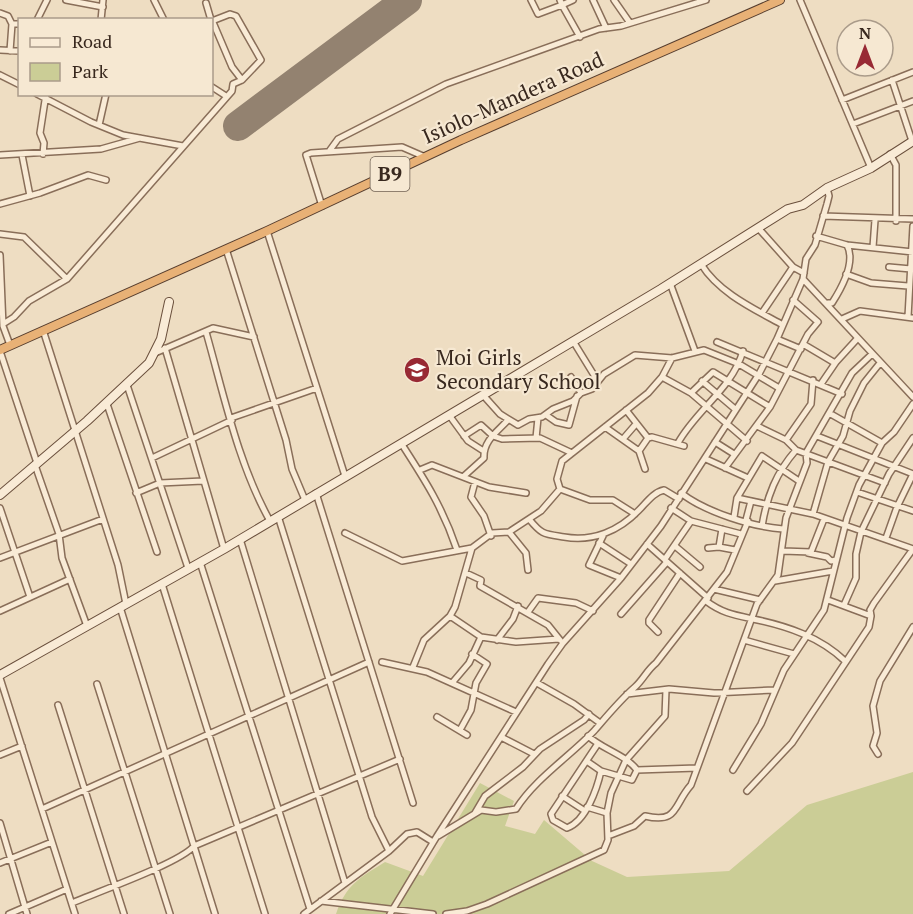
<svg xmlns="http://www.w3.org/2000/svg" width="913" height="914" font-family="'PT Serif',serif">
	<rect width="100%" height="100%" fill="#eeddc2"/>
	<path fill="#cbcd96" d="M913 772V914H336C346 885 359 878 385 862L423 876 480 783 514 801 505 826 535 834 544 820 592 861 627 877 729 871 807 805Z"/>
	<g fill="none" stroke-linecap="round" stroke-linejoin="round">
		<path stroke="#938270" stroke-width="30" d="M238 126 407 0"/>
		<g stroke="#896e59" stroke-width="8">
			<path id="minor" d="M66 0 103 7
				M154 0 164 20
				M531 0 538 14 562 5 560 0
				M573 0 562 5 580 37
				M593 0 606 28
				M614 0 630 23
				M800 0 871 168
				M206 3 211 20
				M0 13 8 16 12 24
				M37 20 47 0
				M101 20 103 0
				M212 21 230 14 236 16 261 60 242 80
				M0 50 20 51
				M10 51 12 24H20
				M0 75 20 85
				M892 80 912 141
				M212 87 226 96
				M37 94 91 122 123 135 183 146
				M842 100 913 72
				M853 124 913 101
				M99 125 106 94
				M330 150 338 139 446 84 599 29 621 26 706 0
				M43 154 44 143 40 133 46 94
				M890 154 896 165V221
				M0 155 101 149 140 138
				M22 155 30 196
				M0 204 40 193 88 175 106 180
				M322 206 306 155 311 153 402 147 425 157
				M823 216 913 219
				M759 229 793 267 804 273
				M267 231 345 476
				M0 234 24 237 67 279
				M816 236 847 245 913 252
				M873 247 875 220
				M226 249 286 440 292 469 305 500
				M0 255 3 326 10 345
				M701 264C719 293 754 309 783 325
				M889 267 911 269
				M846 274 871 283 908 286
				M803 279 913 397
				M670 283 695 351
				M828 303H832C841 289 856 262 847 245
				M762 313 793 267
				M908 317 913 226
				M842 319 860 311 913 318
				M3 324 14 317 29 301 67 279 232 91 233 84 242 80 232 67 212 20
				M43 330 118 565 126 604
				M206 332C224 395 238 464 270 521
				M777 339 801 349
				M573 341 597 380
				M717 342 842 394
				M803 344 835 363
				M165 348 224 549
				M0 351 37 463
				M155 353 213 328 254 337
				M571 377 581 393
				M662 377 691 393 747 441
				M702 381 735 409
				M821 384 836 362 857 339
				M127 385 188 568
				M691 393 713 372 770 407
				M483 395 500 414 518 425 529 419 542 417 553 409 573 401 581 393 592 389 604 374 635 355 672 358 704 350 739 364 779 388
				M107 404 157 552
				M626 410 648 438
				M829 413 882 443
				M449 415 468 441 482 450
				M546 415 556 422 569 425 577 396
				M231 418 317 388
				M757 426 786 440 796 450 885 483
				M605 427 639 451 645 469
				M464 436 481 425 493 436 502 439 540 438 572 453
				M817 436 913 474 897 507 886 538
				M536 438 538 418
				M623 439 636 424
				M786 440 811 404 813 380
				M715 442 734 454
				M401 443C425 480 443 508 457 550
				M678 443C696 410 732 389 743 351
				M639 451 648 438 652 437 684 446
				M152 458 232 420
				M706 459 748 478
				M35 465 59 534 62 558 87 626
				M725 468 770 407 808 334 818 322 793 300
				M420 470 432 465 489 487 526 493
				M464 476 484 458C483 441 497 432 508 420
				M475 482 471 497 484 516 491 536
				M560 489 590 500H613L635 514
				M857 492 913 511
				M136 493 160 483 203 481
				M316 493 413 803
				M681 493C705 512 753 527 783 529
				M737 498 762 456 799 481
				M0 508 30 597
				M671 508 691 521 741 534
				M813 514 828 462 843 436 850 411 864 383 880 363
				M278 516 372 817 389 851
				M734 517 737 498 813 514 913 549 874 603 870 610 871 616 828 600
				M529 519C542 535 544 534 564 537 593 542 619 531 639 510 647 502 654 492 664 490L679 499
				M746 520 751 501
				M762 526C767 496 776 473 796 450
				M509 532 526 553 528 570
				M345 533 402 561 472 548
				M603 536 589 565 621 578
				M240 539 345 883
				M599 543 631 564
				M647 544 708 598
				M675 546 700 567
				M719 547 722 529
				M708 548 719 547 735 550
				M783 551 811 552 824 519
				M808 553 827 557 831 561 836 560
				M0 558 103 519
				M200 562 310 909
				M466 573 481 580 480 586 548 625 560 640
				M775 581 833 571
				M162 584 265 914
				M714 589 760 600
				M706 601C722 613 734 615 753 619 787 626 820 637 845 661
				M844 605 856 578V554L861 532 889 474 913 438
				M120 607 215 914
				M0 611 70 579
				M528 612 538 598 576 603 593 611
				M621 614 666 563 665 559 691 521
				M450 616 481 637
				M658 632 649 623V620L680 573
				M497 640 513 619 518 606
				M744 640 794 654
				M382 662 427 672 516 712
				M413 667 424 640 450 616 455 607 472 548 492 533 509 532 541 511 560 489 557 479 562 461 648 393 662 377 672 358
				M0 678 75 914
				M452 683 469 663 481 637 516 642 559 639
				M537 683 574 704 600 723
				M97 684 170 914
				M627 694 669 689 714 693 774 690
				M58 705 124 914
				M437 717 467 735
				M460 730 471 710 476 683 487 664 472 654
				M588 736C602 749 626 755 637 770L632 780 601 771
				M501 737 534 754
				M878 754 873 746 877 733 873 706 880 681 913 627
				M0 755 22 746
				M588 762 601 771C597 789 586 821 567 828L553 820 551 814 597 745
				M637 770 697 768
				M733 770 761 724 784 670 824 610 847 518 859 485 882 443 894 432 913 404
				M747 791 792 743 869 627 871 616
				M562 796 585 811
				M587 807 607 813
				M42 809 369 662
				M475 813 485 796 523 767 540 749 584 720 589 714
				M0 823 27 914
				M438 836 481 810 496 812 516 809C535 779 569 757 594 731 607 716 620 700 635 687 643 680 647 670 656 663L727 572 748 521
				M608 836 634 826 645 816C679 824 673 805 691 785L757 604 778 575 786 518 807 463 806 453 852 373 871 355
				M0 863 52 842
				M321 901 433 914
				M72 903C97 892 180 863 194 846L400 759
				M9 914 67 889
				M304 914 389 851 407 834 417 832 433 842
				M390 914 437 836 548 664 563 643 621 578 661 526 759 374 777 339 803 279 806 259 815 245 827 204 829 196 827 188
				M446 914 467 911 487 904 604 850 608 840 607 813 611 793 626 760 665 716 666 690"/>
		</g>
		<g stroke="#6a4f3c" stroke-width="10">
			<path id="secondary" d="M0 495 87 421 149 363 161 339 169 302
				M0 675 224 549 661 289 788 209 803 205 827 188 871 168 913 141"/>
		</g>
		<g stroke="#563d2e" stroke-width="10">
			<path id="trunk" d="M0 350 267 231 461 140 780 0"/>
		</g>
		<use href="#minor" stroke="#f9ebd6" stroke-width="5"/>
		<use href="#secondary" stroke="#f9ebd6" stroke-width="8"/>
		<use href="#trunk" stroke="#e8b176" stroke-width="8"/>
	</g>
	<defs>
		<g id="school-disc" transform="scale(1.35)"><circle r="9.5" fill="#982934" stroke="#f6e8d2"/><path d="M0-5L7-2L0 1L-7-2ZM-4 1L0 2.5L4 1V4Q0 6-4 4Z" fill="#fff"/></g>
	</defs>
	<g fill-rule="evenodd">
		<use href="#school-disc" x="417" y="370"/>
	</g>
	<g text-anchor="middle" stroke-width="4.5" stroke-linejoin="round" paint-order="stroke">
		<rect fill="#f6e8d2" stroke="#716254" stroke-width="1.5" x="370.5" y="157" width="39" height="34" rx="4.5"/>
		<g font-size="20" font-weight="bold" fill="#38281e">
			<text x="390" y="181">B9</text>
		</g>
		<g font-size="21" fill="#38281e" stroke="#f6e8d2">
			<text transform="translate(513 98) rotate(-24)" y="7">Isiolo-Mandera Road</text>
		</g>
		<g font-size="21" fill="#38281e" stroke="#f6e8d2" text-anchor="start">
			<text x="436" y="365">Moi Girls<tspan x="436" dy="24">Secondary School</tspan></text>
		</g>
	</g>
	<rect x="18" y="18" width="195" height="78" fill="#f6e8d2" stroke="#aa9b8a" stroke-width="1.5"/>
	<rect x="30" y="38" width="30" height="9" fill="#f9ebd6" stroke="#aa9b8a" stroke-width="1.5"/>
	<text x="72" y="48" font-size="18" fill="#38281e">Road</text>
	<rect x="30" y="63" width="30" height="18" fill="#cbcd96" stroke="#aa9b8a" stroke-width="1.5"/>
	<text x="72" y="78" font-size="18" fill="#38281e">Park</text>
	<g transform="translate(865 48)"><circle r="28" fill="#f6e8d2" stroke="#aa9b8a" stroke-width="1.5"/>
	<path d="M0-4.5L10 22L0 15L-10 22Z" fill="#982934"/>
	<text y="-9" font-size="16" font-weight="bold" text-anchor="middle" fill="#38281e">N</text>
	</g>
</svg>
